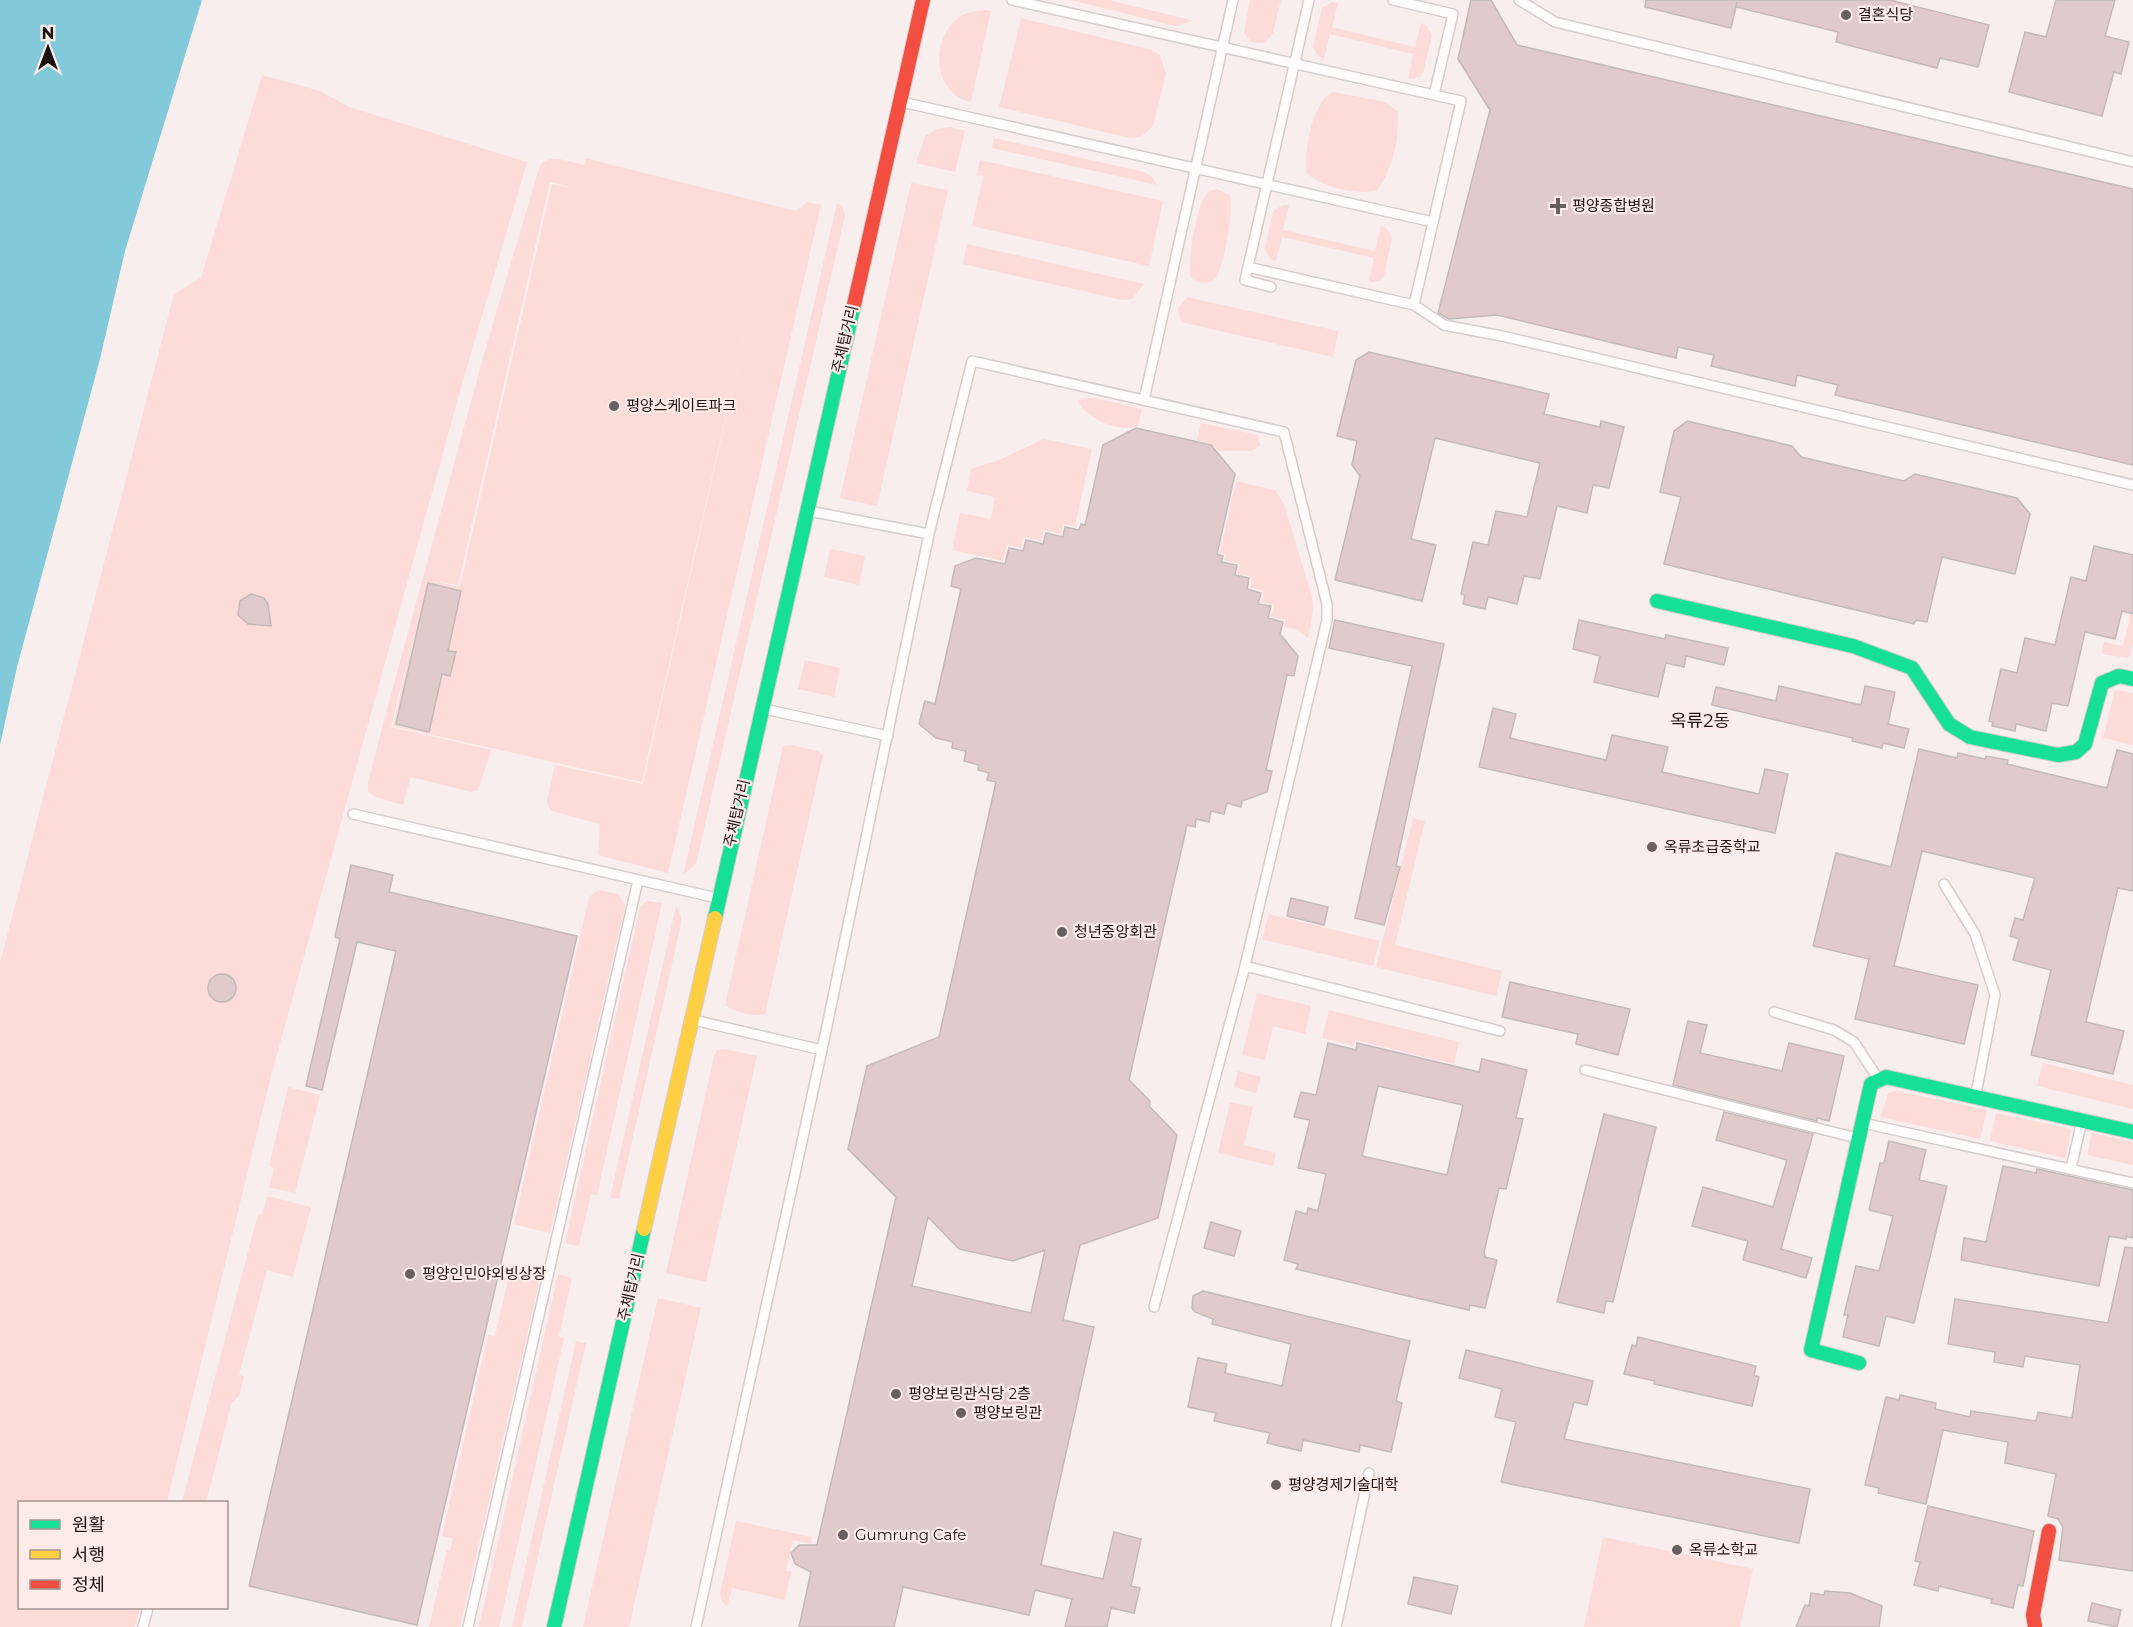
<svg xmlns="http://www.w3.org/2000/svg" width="2133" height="1627" font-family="Montserrat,'Noto Sans KR',sans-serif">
	<rect width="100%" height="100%" fill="#f8eeed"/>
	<path fill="#fcdbd8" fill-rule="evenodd" d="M1070 0H1109L1194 21 1175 26Z
		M1250 0H1281L1273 33 1265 43H1252L1244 33Z
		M1332 2 1338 3 1332 27 1415 47 1421 23 1426 25 1432 35 1423 73 1420 77 1408 79 1413 54 1330 34 1324 59 1318 56 1313 47 1322 8Z
		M985 10 991 11 971 102C933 95 930 39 958 18 966 12 975 11 985 10Z
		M1021 18 1152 50 1160 55 1166 74 1153 126 1141 137 1130 138 999 107Z
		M262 75 320 91 349 107 527 162 460 391 271 1076 167 1502H20V1608H140L135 1627H0V963L174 294 201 278Z
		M1333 92 1385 102 1397 111C1401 134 1392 172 1377 190 1360 196 1320 187 1307 173 1303 154 1313 99 1333 92Z
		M950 127 965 131 955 172 916 163 925 136 937 129Z
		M994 138 1144 172 1152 177 1157 185 992 148Z
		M586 158 796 211 807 202 821 205 668 873 598 855 600 824 552 811 548 806 547 800 555 765 643 784 768 232 642 782 393 726 421 602 391 727 491 750 478 790 471 792 411 777 403 805 375 797 368 791V782L382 728 484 354 540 165C551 153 570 162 584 165ZM550 182 578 189 552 184 460 587 427 580 458 585Z
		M980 160 1163 201 1149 266 972 226 983 176 977 175Z
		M911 183 948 190 877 506 840 498Z
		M1217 189 1229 195C1235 206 1224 266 1216 277 1209 286 1199 284 1191 278 1186 268 1197 206 1205 196 1208 191 1213 190 1217 189Z
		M837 203 842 206 845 215 696 864 683 875Z
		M1283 205H1289L1283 230 1375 251 1381 226 1387 229 1392 238 1384 276 1380 281 1369 282 1374 258 1282 237 1276 261 1271 260 1265 249 1273 211Z
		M967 244 1144 284 1132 299 1122 300 963 264Z
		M1187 297 1338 331 1333 357 1181 322 1178 308Z
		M1094 398 1142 409 1138 426C1120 433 1088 419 1079 403L1080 399Z
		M1201 423 1258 435 1260 446 1251 451H1219L1210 443 1197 440Z
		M1044 439 1092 449 1075 526 1063 524 1061 534 1044 530 1041 541 1023 537 1021 548 1007 545 1003 561 952 550 960 513 991 519 995 497 967 491 971 469 1001 459Z
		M1236 481 1275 490 1284 504 1312 597 1313 611 1308 638 1296 629 1285 627 1286 620 1271 617 1274 605 1262 602 1264 591 1250 588 1252 577 1238 574 1240 564 1224 560 1225 554 1220 553Z
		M830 549 865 556 859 585 824 577Z
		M2131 614 2133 615V643L2129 658 2102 654 2104 642 2123 646Z
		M805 660 840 668 834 697 798 689Z
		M2115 690 2133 693V745L2103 738Z
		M791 745 818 751 823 755 765 1014C754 1017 734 1012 725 1005L783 746Z
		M1413 818 1425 821 1395 945 1502 971 1496 996 1376 967Z
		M598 890 619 894 625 906 550 1233 514 1224 589 897Z
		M647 901 662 903 597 1195 591 1194 579 1246 565 1243 640 907Z
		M676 906 681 917V924L619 1199 610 1198Z
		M1269 914 1379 941 1373 966 1262 939Z
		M1257 993 1311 1006 1305 1034 1273 1026 1265 1060 1242 1055Z
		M1329 1010 1459 1042 1454 1064 1355 1040 1354 1046 1322 1038Z
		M725 1049 757 1056 706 1282 666 1273 714 1056 717 1050Z
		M2043 1063 2133 1085V1109L2037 1086Z
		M1238 1071 1261 1077 1256 1093 1234 1087Z
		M288 1087 320 1095 295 1193 269 1187 274 1168 269 1166Z
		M1897 1091 1987 1110 1980 1139 1881 1117 1888 1093Z
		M1230 1102 1253 1107 1244 1145 1276 1153 1273 1166 1218 1153Z
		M1996 1113 2071 1129 2065 1158 1990 1141Z
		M2092 1133 2133 1142V1165L2087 1155Z
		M267 1196 311 1207 293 1277 267 1270 239 1375 244 1376 239 1396 232 1402 206 1502H182L258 1214 262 1215Z
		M510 1271 540 1278 460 1627H429L447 1550 450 1551 453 1538 442 1536 488 1335 495 1336Z
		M558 1274 572 1278 559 1336 564 1338 499 1627H479Z
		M658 1298 701 1308 629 1627H583Z
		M576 1341 586 1343 522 1627H512Z
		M736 1521 812 1537 811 1544 793 1540 786 1571 791 1572 785 1600 732 1588 727 1607 722 1601 720 1593Z
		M1603 1537 1753 1569 1740 1627H1584Z"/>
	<path fill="#82cad9" d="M0 0H202L125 251 100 359 17 667 0 745Z"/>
	<path fill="#e0cbca" stroke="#c2bab9" stroke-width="1.5" fill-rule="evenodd" d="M1471 0H1491L1517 45 2133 189V465L1835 395 1838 385 1797 375 1795 386 1711 366 1714 355 1678 347 1676 358 1497 315 1449 319 1438 313 1490 110 1458 59Z
		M1646 0H1890L1989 25 1978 67 1940 58 1937 68 1836 42 1838 32 1736 7 1737 2 1731 28 1645 7Z
		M2056 0H2115L2105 36 2129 42 2121 74 2114 72 2102 116 2009 92 2025 32 2046 37Z
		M1369 352 1549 394 1544 414 1600 427 1601 421 1624 427 1609 488 1593 485 1587 513 1557 506 1540 579 1524 576 1517 604 1488 597 1485 609 1463 604 1465 595 1461 594 1473 542 1488 545 1496 511 1527 517 1540 463 1435 438 1411 539 1436 545 1422 601 1335 580 1360 476 1352 465 1357 441 1337 436 1356 360Z
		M1687 421 1792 446 1801 457 1904 481 1915 474 2017 498 2030 514 2015 574 1942 557 1927 622 1916 620 1914 624 1664 564 1681 497 1660 492 1674 431Z
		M1136 428 1211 445 1235 474 1217 554 1223 556 1221 562 1237 565 1235 575 1249 578 1247 589 1261 593 1258 604 1271 606 1268 618 1283 622 1280 634 1298 656 1294 676 1287 675 1266 770 1272 771 1267 792 1242 801 1241 807 1227 803 1224 814 1211 811 1209 822 1196 819 1195 827 1187 825 1129 1080 1150 1101 1149 1106 1177 1135 1158 1218 1080 1245 1063 1320 1094 1327 1041 1565 1103 1579 1114 1532 1141 1539 1131 1586 1140 1588 1134 1613 1111 1608 1107 1627H1065L1072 1599 1035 1590 1029 1615 903 1587 894 1627H799L811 1572 795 1564 791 1553 799 1545H817L896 1197 848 1149 867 1066 939 1037 996 782 987 780 989 773 978 770 979 765 964 761 966 751 952 748 953 742 936 738 919 724 925 701 935 704 961 589 951 586 955 566 976 558 1005 564 1009 548 1023 551 1026 540 1043 544 1046 533 1063 537 1065 527 1079 530 1081 524 1085 525 1103 445ZM928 1217 959 1249 1013 1261 1045 1250 1031 1313 912 1286Z
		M2094 546 2133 555V614L2122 611 2115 639 2085 632 2068 706 2052 703 2046 731 2016 724 2015 731 1992 726 1993 722 1989 721 2001 669 2017 673 2025 638 2055 645 2071 577 2086 581Z
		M428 583 461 591 448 651 456 652 450 676 442 674 429 732 396 724Z
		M251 594 264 598 268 604 271 626 248 624 238 615 240 601Z
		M1335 620 1444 644 1396 866 1400 867 1384 925 1355 918 1412 666 1329 648Z
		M1579 620 1665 639 1666 635 1728 648 1724 665 1686 656 1684 667 1666 663 1658 697 1594 682 1600 656 1573 649Z
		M1779 686 1861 705 1865 686 1895 692 1888 724 1909 729 1904 748 1883 743 1882 748 1852 741 1853 738 1712 705 1716 687 1776 701Z
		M1493 708 1516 714 1510 738 1606 760 1612 735 1668 747 1662 772 1759 794 1765 769 1788 774 1775 833 1479 767Z
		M1919 749 1957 758 1958 753 1985 759 1986 756 2008 760 2007 764 2107 788 2117 750 2133 754V891L2118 888 2086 1022 2124 1031 2113 1074 2031 1055 2051 970 2013 960 2019 939 2010 936 2015 918 2023 920 2035 878 1922 851 1894 966 1978 985 1964 1044 1855 1019 1869 959 1813 946 1836 853 1891 867Z
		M351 865 393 875 389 892 577 936 417 1625 249 1586 396 951 357 942 322 1090 306 1086 340 939 335 937Z
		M1291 898 1328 907 1324 925 1287 916Z
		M208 988a14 14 0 1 1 28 0a14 14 0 1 1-28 0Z
		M1510 982 1630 1009 1618 1055 1576 1044 1578 1034 1502 1017Z
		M1688 1021 1707 1025 1700 1053 1782 1071 1789 1043 1844 1056 1829 1121 1817 1118V1121L1673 1085Z
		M1328 1043 1356 1050 1357 1043 1479 1072 1482 1059 1527 1070 1516 1118 1523 1119 1506 1189 1499 1188 1484 1252 1485 1257 1497 1260 1485 1308 1470 1305 1469 1310 1399 1294 1296 1269 1298 1264 1284 1260 1296 1211 1307 1214 1308 1208 1318 1211 1326 1174 1298 1168 1310 1120 1294 1117 1301 1092 1316 1095ZM1378 1086 1463 1105 1447 1175 1362 1156Z
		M1724 1112 1813 1134 1781 1249 1812 1258 1806 1278 1743 1260 1748 1241 1692 1226 1703 1187 1773 1207 1787 1160 1716 1140Z
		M1604 1114 1656 1127 1613 1302 1606 1301 1604 1313 1557 1302Z
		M1889 1141 1926 1150 1919 1180 1947 1186 1914 1323 1886 1316 1879 1346 1843 1337 1848 1315H1844L1856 1266 1879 1271 1893 1216 1869 1210 1880 1163H1884Z
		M2003 1166 2036 1173 2037 1169 2133 1190V1238L2126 1236V1239L2109 1236 2099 1286 1961 1260 1964 1238 1986 1242Z
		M1211 1222 1241 1231 1234 1256 1204 1248Z
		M2125 1247 2133 1248V1571L2059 1560 2063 1527 2058 1519 2048 1516 2056 1474 2005 1463 2008 1442 1943 1430 1926 1504 1878 1493 1879 1488 1865 1485 1886 1397 1899 1400 1900 1395 1936 1403 1935 1409 1970 1417 1971 1411 2036 1421 2038 1412 2072 1418 2080 1365 2025 1356 2023 1367 1994 1362 1995 1352 1948 1344 1955 1299 2108 1323Z
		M1203 1291 1410 1341 1396 1401 1402 1403 1391 1452 1360 1445 1359 1452 1303 1440 1301 1451 1267 1443 1270 1433 1214 1421 1216 1413 1188 1407 1198 1358 1227 1364 1225 1373 1282 1386 1291 1344 1212 1324 1213 1319 1195 1312 1192 1308 1193 1296Z
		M1638 1337 1756 1366 1754 1375 1759 1377 1752 1406 1654 1384 1655 1381 1624 1374 1632 1345 1636 1346Z
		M1466 1350 1593 1381 1587 1405 1574 1402 1564 1439 1810 1489 1799 1543 1501 1482 1516 1422 1495 1417 1502 1389 1459 1378Z
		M1928 1506 2034 1531 2023 1586 2018 1585 2013 1608 1991 1603 1992 1599 1939 1586 1938 1591 1914 1585 1920 1562 1915 1561Z
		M1414 1577 1458 1586 1451 1614 1408 1604Z
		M1825 1591 1850 1593 1882 1606 1879 1627H1796L1805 1605 1809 1606 1811 1593 1824 1595Z
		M2092 1603 2121 1610 2117 1627 2088 1621Z"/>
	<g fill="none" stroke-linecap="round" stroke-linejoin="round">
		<g stroke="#d5cccb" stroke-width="12">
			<path id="lane" d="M1012 0 1461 101 1414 305
				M1393 0 1453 14 1434 95
				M1519 0 1555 22 2133 162
				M902 102 1433 222
				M1248 267 1414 305 1444 325 1502 336 2133 485
				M1271 287 1245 280 1309 0
				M1144 400 1233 0
				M929 534 972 361 1284 432 1327 604V620L1245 966 1154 1307
				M764 709 888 736
				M353 814 717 898
				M1944 884 1975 934 1995 995 1976 1094
				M1245 966 1500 1031
				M1774 1012 1834 1030 1854 1042 1877 1077
				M694 1020 822 1050 929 534 809 511
				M1585 1070 1857 1138
				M1863 1123 2133 1183
				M2071 1168 2082 1121
				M143 1627 148 1608
				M468 1627 638 880
				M696 1627 822 1050
				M1336 1627 1369 1473"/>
		</g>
		<g stroke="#d5cccb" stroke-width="16">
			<path id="fast" d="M1657 601 1853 646 1912 668 1949 724 1970 737 2058 755 2076 752 2085 744 2102 683 2119 676 2133 679
				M715 918 854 305
				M1859 1363 1811 1350 1871 1084 1886 1077 2133 1132
				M554 1627 644 1229"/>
		</g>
		<g stroke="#d5cccb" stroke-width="16">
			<path id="slow" d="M644 1229 715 918"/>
		</g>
		<g stroke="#d5cccb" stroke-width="16">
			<path id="jam" d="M854 305 923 0
				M2035 1627 2033 1615 2049 1531"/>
		</g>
		<use href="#lane" stroke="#fefcfc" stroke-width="9"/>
		<use href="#fast" stroke="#16e098" stroke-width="14"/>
		<use href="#slow" stroke="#ffcf43" stroke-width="14"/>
		<use href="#jam" stroke="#f24e42" stroke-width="14"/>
	</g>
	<g fill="#68605f" stroke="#fdebe8" stroke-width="2">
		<circle cx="1846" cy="15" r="6"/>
		<path d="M1555 197h6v6h6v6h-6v6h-6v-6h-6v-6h6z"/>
		<circle cx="614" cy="406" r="6"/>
		<circle cx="1652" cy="847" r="6"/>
		<circle cx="1062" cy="932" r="6"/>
		<circle cx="410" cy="1274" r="6"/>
		<circle cx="896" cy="1394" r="6"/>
		<circle cx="961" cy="1413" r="6"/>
		<circle cx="1276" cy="1485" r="6"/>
		<circle cx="843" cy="1535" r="6"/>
		<circle cx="1677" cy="1550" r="6"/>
	</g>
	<g text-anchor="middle" stroke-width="4.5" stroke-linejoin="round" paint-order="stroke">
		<g font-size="15" fill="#1b1312" stroke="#fdebe8" text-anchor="start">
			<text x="1858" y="20">결혼식당</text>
			<text x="1572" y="211">평양종합병원</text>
			<text x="626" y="411">평양스케이트파크</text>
			<text x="1664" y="852">옥류초급중학교</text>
			<text x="1074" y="937">청년중앙회관</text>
			<text x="422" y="1279">평양인민야외빙상장</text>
			<text x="908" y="1399">평양보링관식당 2층</text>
			<text x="973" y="1418">평양보링관</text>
			<text x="1288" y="1490">평양경제기술대학</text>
			<text x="855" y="1540">Gumrung Cafe</text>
			<text x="1689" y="1555">옥류소학교</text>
		</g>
		<g font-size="15" fill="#1b1312" stroke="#fdebe8">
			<text transform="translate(845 339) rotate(-77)" y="5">주체탑거리</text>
			<text transform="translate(737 813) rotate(-77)" y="5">주체탑거리</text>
			<text transform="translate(631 1287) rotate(-77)" y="5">주체탑거리</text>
		</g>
		<g font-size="18" fill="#1b1312" stroke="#fdebe8">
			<text x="1700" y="727">옥류2동</text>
		</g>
	</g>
	<rect x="18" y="1501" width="210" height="108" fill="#fdebe8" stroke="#a39592" stroke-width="1.5"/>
	<rect x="30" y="1520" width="30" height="9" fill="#16e098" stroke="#a39592" stroke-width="1.5"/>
	<text x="72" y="1531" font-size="18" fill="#1b1312">원활</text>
	<rect x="30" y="1550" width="30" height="9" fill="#ffcf43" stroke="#a39592" stroke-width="1.5"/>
	<text x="72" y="1561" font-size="18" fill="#1b1312">서행</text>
	<rect x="30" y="1580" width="30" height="9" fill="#f24e42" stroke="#a39592" stroke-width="1.5"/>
	<text x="72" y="1591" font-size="18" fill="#1b1312">정체</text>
	<g transform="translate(48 48)" stroke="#fdebe8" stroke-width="4.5" paint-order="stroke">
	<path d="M0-4.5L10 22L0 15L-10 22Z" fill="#1b1312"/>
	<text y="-9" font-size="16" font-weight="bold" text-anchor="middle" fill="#1b1312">N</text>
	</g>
</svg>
